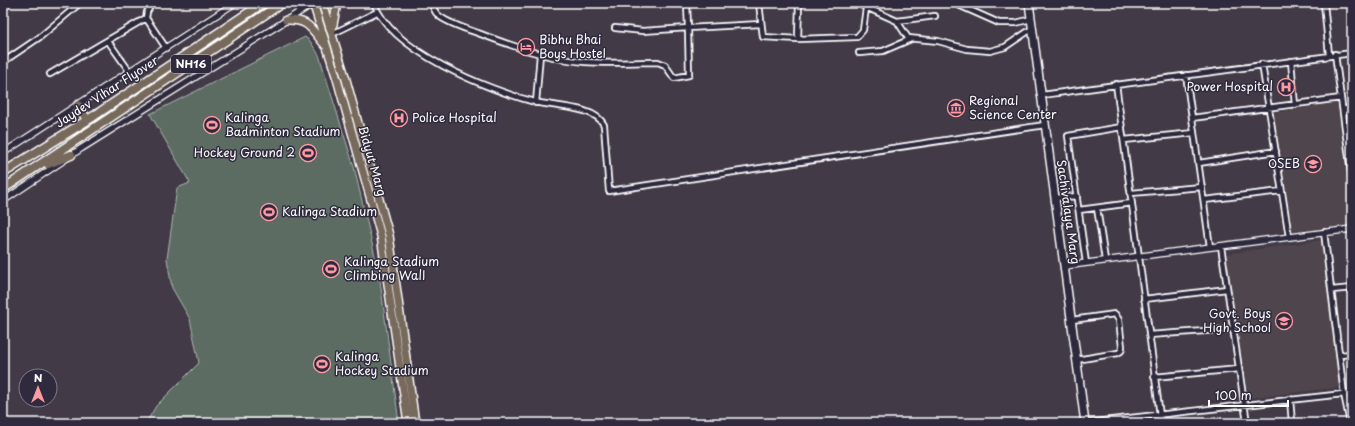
<svg xmlns="http://www.w3.org/2000/svg" width="1355" height="426" font-family="'Playpen Sans',sans-serif">
	<rect width="100%" height="100%" fill="#423a46"/>
	<filter id="ink" filterUnits="userSpaceOnUse"><feTurbulence type="fractalNoise" baseFrequency=".025" numOctaves="2"/><feDisplacementMap in="SourceGraphic" scale="8" xChannelSelector="R" yChannelSelector="G"/><feConvolveMatrix kernelMatrix="1 2 1 2 8 2 1 2 1" color-interpolation-filters="sRGB"/></filter>
	<g filter="url(#ink)">
		<path fill="#4f454d" d="M1337 102 1352 214V228L1293 234 1273 113Z
			M1321 240 1342 387 1248 398 1226 254Z"/>
		<path fill="#5b6c64" stroke="#adb6b2" d="M305 37 310 41 319 55 354 167 379 273 399 423H146L156 406 199 363 190 319 172 288 167 259 177 188 190 183 150 114Z"/>
		<g fill="none" stroke-linecap="round" stroke-linejoin="round">
			<g stroke="#fff" stroke-width="8">
				<path id="minor" d="M152 3 147 12 146 18 166 48
					M374 3C391 51 488 90 535 102 555 107 595 106 604 125L609 191 1045 125
					M431 3C434 8 434 12 439 16 450 24 466 29 478 33 512 46 548 59 585 62 609 64 634 62 658 62L665 65 674 78 689 75 688 28 643 31 615 28
					M687 3 688 28 761 24
					M759 3 763 37 798 39 857 37 863 30 866 8
					M857 3 897 21 935 16
					M954 3 999 23H1016L1031 19
					M1324 3 1329 55
					M3 6 8 3
					M897 21 908 38 938 41 967 49 990 51 1005 47 1033 28
					M332 34 377 12
					M798 39 799 3
					M108 41 130 72
					M859 53 883 51 911 39
					M1335 54 1352 180
					M1291 61 1295 105
					M3 62 40 37 80 3
					M1262 64 1289 237
					M50 74 146 18
					M1186 75 1210 247
					M1116 84 1161 423
					M1042 95 1352 53
					M536 103 540 54
					M1343 110 1352 108
					M1192 118 1341 98
					M1124 140 1194 133
					M1199 163 1276 151
					M1131 193 1202 187
					M1055 198 1077 196
					M1204 200 1282 191
					M1097 208 1105 260
					M1079 210 1132 203
					M1324 232 1344 394 1350 423
					M1221 246 1247 423
					M1086 263 1068 136 1122 127
					M1332 290 1352 288
					M1144 299 1227 289
					M1072 320 1115 314 1119 320 1122 347 1121 351 1118 353 1076 360
					M1149 335 1233 329
					M1339 355 1352 354
					M1154 377 1239 369
					M1290 399 1292 423
					M1085 423 1352 393"/>
			</g>
			<g stroke="#fff" stroke-width="8">
				<path id="tertiary" d="M3 153 235 3
					M3 201 82 148 314 3
					M1064 266 1352 229"/>
			</g>
			<g stroke="#fff" stroke-width="10">
				<path id="secondary" d="M1029 3 1085 423"/>
			</g>
			<g stroke="#fff" stroke-width="10">
				<path id="primary" d="M313 3 337 79 381 236 408 423
					M322 3 345 76 389 235 415 423
					M286 20C309 19 311 29 325 45
					M332 30 337 3"/>
			</g>
			<g stroke="#fff" stroke-width="11">
				<path id="trunk" d="M78 105 87 120
					M48 164 71 155
					M3 173 94 116 263 3
					M3 189 282 3"/>
			</g>
			<use href="#minor" stroke="#2f2a3d" stroke-width="4.5"/>
			<use href="#tertiary" stroke="#2f2a3d" stroke-width="5.5"/>
			<use href="#secondary" stroke="#2f2a3d" stroke-width="7"/>
			<use href="#primary" stroke="#77695c" stroke-width="7"/>
			<use href="#trunk" stroke="#77695c" stroke-width="8"/>
		</g>
	</g>
	<defs>
		<g id="hotel-ring" transform="scale(0.9)"><circle r="9.5" fill="#2f2a3d" stroke="#ff9aa2" stroke-width="1.5"/><path d="M-6-4.5h1.5V1H6V5H4.5V3h-9V5H-6ZM-4 0a1.8 1.8 0 1 1 3.6 0ZM.5 0V-2.5h3Q6-2.5 6 0Z" fill="#ff9aa2"/></g>
		<g id="hospital-ring" transform="scale(0.9)"><circle r="9.5" fill="#2f2a3d" stroke="#ff9aa2" stroke-width="1.5"/><path d="M-5-5h3v3.5h4V-5h3V5h-3V1.5h-4V5h-3Z" fill="#ff9aa2"/></g>
		<g id="museum-ring" transform="scale(0.9)"><circle r="9.5" fill="#2f2a3d" stroke="#ff9aa2" stroke-width="1.5"/><path d="M0-6L6-3V-2H-6V-3ZM-5-1h2V3h-2ZM-1-1h2V3h-2ZM3-1h2V3H3ZM-6 4H6V6H-6Z" fill="#ff9aa2"/></g>
		<g id="stadium-ring" transform="scale(0.9)"><circle r="9.5" fill="#2f2a3d" stroke="#ff9aa2" stroke-width="1.5"/><path d="M0-5a6.5 5 0 1 0 0 10a6.5 5 0 1 0 0-10ZM-3.5-1.8h7v3.6h-7Z" fill="#ff9aa2"/></g>
		<g id="school-ring" transform="scale(0.9)"><circle r="9.5" fill="#2f2a3d" stroke="#ff9aa2" stroke-width="1.5"/><path d="M0-5L7-2L0 1L-7-2ZM-4 1L0 2.5L4 1V4Q0 6-4 4Z" fill="#ff9aa2"/></g>
	</defs>
	<g fill-rule="evenodd">
		<use href="#hotel-ring" x="526" y="47"/>
		<use href="#hospital-ring" x="1286" y="87"/>
		<use href="#museum-ring" x="956" y="108"/>
		<use href="#hospital-ring" x="399" y="118"/>
		<use href="#stadium-ring" x="212" y="125"/>
		<use href="#stadium-ring" x="308" y="153"/>
		<use href="#school-ring" x="1313" y="164"/>
		<use href="#stadium-ring" x="269" y="212"/>
		<use href="#stadium-ring" x="331" y="269"/>
		<use href="#school-ring" x="1284" y="321"/>
		<use href="#stadium-ring" x="322" y="364"/>
	</g>
	<g text-anchor="middle" stroke-width="3" stroke-linejoin="round" paint-order="stroke">
		<rect fill="#2f2a3d" stroke="#c1bfc5" stroke-width="1" x="171" y="55" width="40" height="18" rx="3"/>
		<g font-size="11" font-weight="bold" fill="#fff">
			<text x="191" y="68">NH16</text>
		</g>
		<g font-size="12" fill="#fff" stroke="#2f2a3d" text-anchor="start">
			<text x="539" y="44">Bibhu Bhai<tspan x="539" dy="14">Boys Hostel</tspan></text>
			<text x="1273" y="91" text-anchor="end">Power Hospital</text>
			<text x="969" y="105">Regional<tspan x="969" dy="14">Science Center</tspan></text>
			<text x="225" y="122">Kalinga<tspan x="225" dy="14">Badminton Stadium</tspan></text>
			<text x="412" y="122">Police Hospital</text>
			<text x="295" y="157" text-anchor="end">Hockey Ground 2</text>
			<text x="1300" y="168" text-anchor="end">OSEB</text>
			<text x="282" y="216">Kalinga Stadium</text>
			<text x="344" y="266">Kalinga Stadium<tspan x="344" dy="14">Climbing Wall</tspan></text>
			<text x="1271" y="318" text-anchor="end">Govt. Boys<tspan x="1271" dy="14">High School</tspan></text>
			<text x="335" y="361">Kalinga<tspan x="335" dy="14">Hockey Stadium</tspan></text>
		</g>
		<g font-size="12" fill="#fff" stroke="#2f2a3d">
			<text transform="translate(107 92) rotate(-33)" y="4">Jaydev Vihar Flyover</text>
			<text transform="translate(372 161) rotate(74)" y="4">Bidyut Marg</text>
			<text transform="translate(1068 212) rotate(82)" y="4">Sachivalaya Marg</text>
		</g>
	</g>
	<rect width="1355" height="426" fill="none" stroke="#2f2a3d" stroke-width="16"/>
	<rect x="8" y="8" width="1339" height="410" fill="none" stroke="#fff" stroke-width="1.5" filter="url(#ink)"/>
	<g transform="translate(38 388)"><circle r="19" fill="#2f2a3d" stroke="#827f8b"/>
	<path d="M0-3L7 15L0 10L-7 15Z" fill="#ff9aa2"/>
	<text y="-6" font-size="11" font-weight="bold" text-anchor="middle" fill="#ffffff">N</text>
	</g>
	<path d="M1209 400v6h79v-6" fill="none" stroke="#ffffff" stroke-width="2"/>
	<text x="1215" y="400" font-size="12" fill="#ffffff" stroke="#2f2a3d" stroke-width="3" paint-order="stroke">100 m</text>
</svg>
